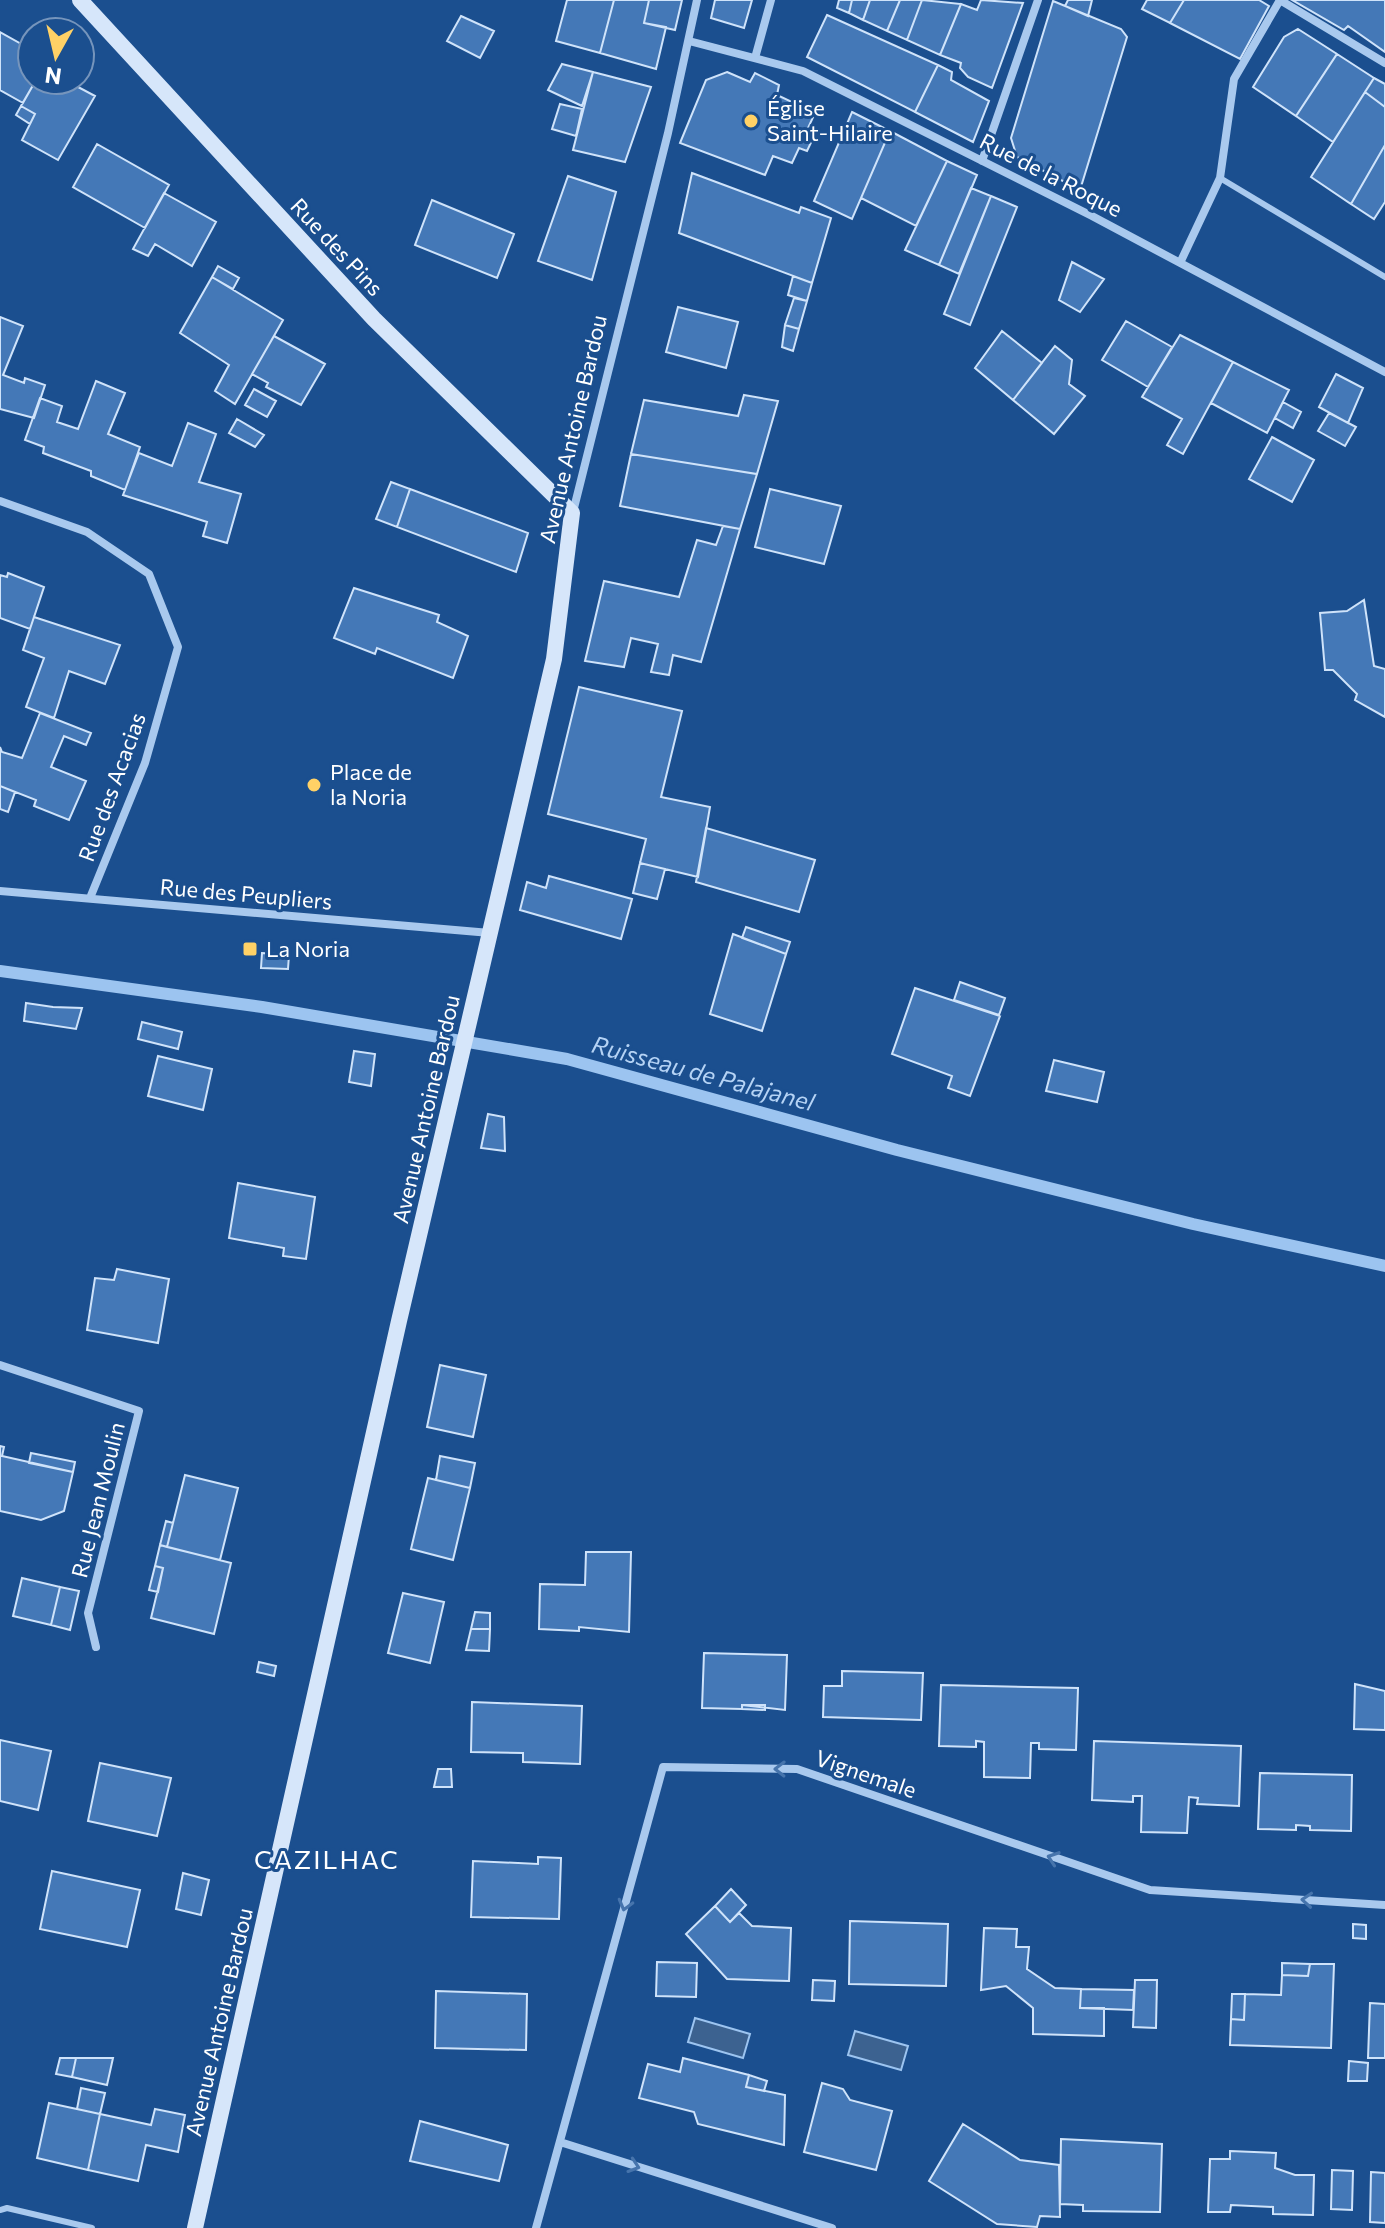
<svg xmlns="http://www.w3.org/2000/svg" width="1385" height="2228" font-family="Commissioner,sans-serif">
	<rect width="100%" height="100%" fill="#1b4f8f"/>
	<path fill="#3c6290" stroke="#9cc4f0" stroke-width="2" d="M695 2018 750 2034 743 2058 688 2042Z
		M855 2031 908 2046 901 2070 848 2055Z"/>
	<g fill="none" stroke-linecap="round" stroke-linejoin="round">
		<path stroke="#9cc4f0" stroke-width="12" d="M0 971 262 1007 567 1059 897 1150 1193 1224 1385 1266"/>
	</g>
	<path fill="#4478b7" stroke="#cfe3fa" stroke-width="2" d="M567 0H614L600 53 556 41Z
		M614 0H649L644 23 666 27 656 69 600 53Z
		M649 0H682L675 30 644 23Z
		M715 0H752L744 28 711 18Z
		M839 0H852L849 13 837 8Z
		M852 0H870L863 20 849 13Z
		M870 0H900L887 31 863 20Z
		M900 0H922L907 40 887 31Z
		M922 0 961 4 940 55 907 40Z
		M981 0 1023 3 992 88 968 77 960 68 961 63 940 55 961 4 977 10Z
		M1068 0H1092L1088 16 1065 6Z
		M1147 0H1184L1170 23 1142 9Z
		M1184 0H1259L1269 6 1240 59 1170 23Z
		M1292 0H1385V52L1348 26 1344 30Z
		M1053 1 1121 29 1127 37 1080 190 1017 157 1011 138Z
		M827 15 938 65 915 112 807 57Z
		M461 16 494 31 480 58 447 41Z
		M1298 29 1337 54 1296 116 1253 87 1284 37Z
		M0 32 32 50V80H36L23 103 0 90Z
		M1337 54 1374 78 1333 142 1296 116Z
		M562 64 593 72 582 106 548 90Z
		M938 65 952 72 951 80 989 101 973 142 915 112Z
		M593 72 651 87 625 162 573 150Z
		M727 72 750 82 755 73 779 85 777 95 815 113 808 128 816 132 807 151 799 148 792 163 773 156 765 175 680 143 706 80Z
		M1374 78 1385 84V107L1365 92Z
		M36 80H65L95 96 58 160 22 140 35 114 21 106Z
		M1365 92 1385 107V145L1351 204 1311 177Z
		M560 104 582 109 576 136 552 129Z
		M21 106 35 114 30 124 16 115Z
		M852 112 890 131 852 219 814 201Z
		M890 131 947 161 916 226 861 198Z
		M97 144 169 185 145 228 73 187Z
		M1385 145V202L1374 219 1351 204Z
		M947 161 977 175 939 265 905 250Z
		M692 173 799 213 801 207 831 218 812 283 679 233Z
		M568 176 616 192 592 280 538 261Z
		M971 188 991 196 959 274 939 265Z
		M164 193 216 222 192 266 155 244 148 256 133 249Z
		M991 196 1017 207 970 325 944 314Z
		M432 200 514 234 497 278 415 245Z
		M1072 262 1104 279 1080 312 1059 300Z
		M218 266 239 278 233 289 212 277Z
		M793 276 812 283 807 301 788 295Z
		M212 277 283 320 235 404 215 391 229 365 180 333Z
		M794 298 807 301 799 329 785 325Z
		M678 307 738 322 726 368 666 352Z
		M0 317 23 326 3 375 24 383 25 378 45 385 34 418 0 409Z
		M1126 321 1172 347 1148 387 1102 360Z
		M785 325 799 329 793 351 782 347Z
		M1002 331 1042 363 1013 400 975 368Z
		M1180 335 1233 362 1183 454 1167 445 1182 419 1142 397Z
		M274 336 325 364 301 405 266 387 268 383 252 374Z
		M1055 346 1072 360 1069 384 1085 396 1054 434 1013 400Z
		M1233 362 1289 390 1267 433 1211 403Z
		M1336 374 1363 388 1348 423 1319 407Z
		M96 381 125 393 108 434 140 447 125 490 91 476V471L43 453 44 447 25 440 40 398 62 406 57 422 78 429Z
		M254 389 276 401 267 417 245 405Z
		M744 395 778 401 757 474 631 454 644 400 738 416Z
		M1283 402 1301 412 1293 428 1275 418Z
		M1329 413 1356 427 1345 446 1318 431Z
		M237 419 264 435 255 447 229 433Z
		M188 423 216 434 199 482 241 494 227 543 203 536 207 522 123 495 139 453 172 466Z
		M1272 437 1314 460 1292 502 1249 479Z
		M631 454 757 474 740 529 620 506Z
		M391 482 410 489 397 527 376 519Z
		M410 489 528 533 516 572 397 527Z
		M770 489 841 506 824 564 755 547Z
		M723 526 740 529 701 662 673 655 669 675 651 672 658 644 631 638 624 667 585 661 604 581 679 597 697 540 716 545Z
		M8 573 44 587 30 629 0 618V575L7 577Z
		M354 588 439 615 437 622 468 636 453 678 377 648 375 654 334 638Z
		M1364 600 1374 666 1385 669V717L1355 700 1357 694 1333 670H1325L1320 613 1347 611Z
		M34 617 120 645 105 684 69 671 54 718 26 707 44 658 23 650Z
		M579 687 682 711 661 797 710 807 698 877 640 863 646 839 548 814Z
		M40 713 91 733 86 745 64 736 51 767 86 781 69 820 34 806 36 800 0 786V747L2 752 22 758Z
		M0 786 15 792 8 812 0 809Z
		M706 828 815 860 799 912 696 882Z
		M640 863 665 869 657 899 633 893Z
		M549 876 632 899 621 939 520 910 527 882 546 888Z
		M746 927 790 942 786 954 742 938Z
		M733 934 786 954 762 1031 710 1014Z
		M262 953 289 955 288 969 261 968Z
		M960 982 1005 998 999 1015 954 1000Z
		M915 988 1000 1016 970 1096 948 1088 952 1076 892 1054Z
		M26 1003 53 1007 82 1008 76 1029 24 1021Z
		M142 1022 182 1032 178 1049 138 1039Z
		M354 1051 375 1054 371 1086 349 1082Z
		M158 1056 212 1069 203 1110 148 1096Z
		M1054 1060 1104 1072 1097 1102 1046 1091Z
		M488 1114 504 1117 505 1151 481 1148Z
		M238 1183 315 1197 306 1259 283 1256 284 1248 229 1238Z
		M117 1269 169 1279 158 1343 87 1330 95 1278 114 1280Z
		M440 1365 486 1375 473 1437 427 1427Z
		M0 1446 4 1447 2 1456 73 1472 64 1511 41 1520 0 1511Z
		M31 1453 75 1462 73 1472 29 1463Z
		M440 1456 475 1463 470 1488 436 1480Z
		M185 1475 238 1488 220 1560 167 1547Z
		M428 1478 470 1488 453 1560 411 1549Z
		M166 1521 173 1523 167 1547 160 1545Z
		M160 1545 231 1563 214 1634 151 1618 163 1568 155 1566Z
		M586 1552H631L629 1632 579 1627V1631L539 1629 540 1584 585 1585Z
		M155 1566 163 1568 158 1592 149 1590Z
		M22 1578 60 1587 51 1625 13 1616Z
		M60 1587 79 1591 70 1630 51 1625Z
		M403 1593 444 1602 430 1663 388 1653Z
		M475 1612 490 1613V1629H471Z
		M471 1629H490L489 1651 466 1650Z
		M704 1653 787 1655 785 1710 742 1705V1709L702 1708Z
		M259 1662 276 1666 274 1676 257 1672Z
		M842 1671 923 1673 921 1720 823 1717 824 1686H842Z
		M1355 1684 1385 1691V1730L1354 1729Z
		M941 1685 1078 1688 1076 1750 1039 1749V1743H1031L1030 1778 984 1777V1742L976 1741V1747L939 1746Z
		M472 1702 582 1706 580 1764 523 1762V1753L471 1752Z
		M742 1705H765V1710L742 1709Z
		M0 1740 51 1751 38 1810 0 1801Z
		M1094 1741 1241 1746 1239 1806 1197 1804 1198 1798 1189 1797 1187 1833 1141 1832 1142 1796H1133V1802L1092 1800Z
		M100 1763 171 1778 157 1836 88 1821Z
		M438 1769H451L452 1787H434Z
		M1260 1773 1352 1775 1351 1831 1310 1830V1826L1296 1825V1830L1258 1829Z
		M538 1857 561 1858 559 1919 471 1917 473 1861 538 1864Z
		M52 1871 140 1890 127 1947 40 1929Z
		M183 1873 209 1880 201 1915 176 1909Z
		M731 1889 746 1905 730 1922 715 1906Z
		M715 1906 730 1922 739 1913 752 1926 791 1928 789 1981 727 1979 686 1934Z
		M850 1921 948 1924 946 1986 849 1984Z
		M1353 1924 1366 1925V1939L1353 1938Z
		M984 1928 1017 1929 1016 1947H1029L1027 1969 1055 1988 1081 1989 1080 2008H1104V2036L1033 2034V2008L1006 1986 981 1990Z
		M657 1962 697 1963 696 1997 656 1996Z
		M1282 1963 1310 1964 1308 1976 1282 1975Z
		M1310 1964H1334L1331 2048 1230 2045 1231 2019 1244 2020 1245 1994 1281 1995 1282 1975 1308 1976Z
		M813 1980 835 1981 834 2001 812 2000Z
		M1135 1980H1157L1156 2028 1133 2027Z
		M1081 1989 1134 1990 1133 2010 1080 2008Z
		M436 1991 527 1994 526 2050 435 2048Z
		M1232 1994H1245L1244 2020 1231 2019Z
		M1370 2003 1385 2004V2058H1368Z
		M60 2058H76L72 2077 56 2074Z
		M76 2058H113L107 2085 72 2077Z
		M683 2058 749 2075 746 2087 785 2095 784 2145 698 2124 694 2112 639 2098 648 2064 680 2072Z
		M1349 2061 1368 2063 1367 2081H1348Z
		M749 2075 767 2081 764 2091 746 2087Z
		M822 2083 843 2089 850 2100 892 2111 876 2170 804 2152Z
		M81 2088 105 2093 100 2114 77 2109Z
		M49 2103 100 2114 88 2170 37 2158Z
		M155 2109 185 2115 178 2152 146 2145 138 2181 88 2170 100 2114 151 2125Z
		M420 2121 508 2145 499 2181 410 2161Z
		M963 2124 1020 2160 1059 2165 1060 2217 1040 2216 1037 2227 997 2224 929 2181Z
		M1061 2139 1162 2144 1160 2212 1083 2211V2205L1060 2204Z
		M1230 2151 1276 2153 1275 2168 1295 2175H1314L1313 2215 1273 2214V2207L1231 2205 1230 2212H1208L1210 2159H1230Z
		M1332 2170 1353 2171 1352 2210 1331 2209Z
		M1371 2172 1385 2173V2223L1370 2222Z"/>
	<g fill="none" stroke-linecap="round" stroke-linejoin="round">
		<path stroke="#a9c9ee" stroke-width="6" d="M1220 178 1385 277
			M0 2210 7 2208 92 2228"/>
		<path stroke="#a9c9ee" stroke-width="8" d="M689 41 803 71 1092 216 1385 372
			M755 58 771 0
			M982 161 1038 0
			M1180 263 1220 178 1234 79 1280 0 1385 63
			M0 501 87 532 149 574 178 647 145 763 90 898
			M573 512 668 133 697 0
			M0 891 490 933
			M0 1365 139 1411 88 1613 96 1647
			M560 2142 832 2228
			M536 2228 663 1767 797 1769 1150 1890 1385 1905"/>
		<path stroke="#d6e6fa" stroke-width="16" d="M80 0 374 319 572 513 554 659 399 1321 195 2228"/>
	</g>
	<defs><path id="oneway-chevron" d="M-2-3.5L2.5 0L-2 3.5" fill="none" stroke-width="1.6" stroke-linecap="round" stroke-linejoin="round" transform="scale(2)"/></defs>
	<g stroke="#4674ac">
		<use href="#oneway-chevron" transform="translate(780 1769) rotate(-179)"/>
		<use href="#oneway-chevron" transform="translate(1053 1858) rotate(-161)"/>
		<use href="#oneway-chevron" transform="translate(1307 1900) rotate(-176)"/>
		<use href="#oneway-chevron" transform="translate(625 1905) rotate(105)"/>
		<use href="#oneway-chevron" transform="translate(634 2166) rotate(18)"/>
	</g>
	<g fill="#ffd166" stroke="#1b4f8f" stroke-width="3">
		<circle cx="751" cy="121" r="8"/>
		<circle cx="314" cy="785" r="8"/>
		<rect x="242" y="941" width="16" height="16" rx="4"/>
	</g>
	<g text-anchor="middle" stroke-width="6" stroke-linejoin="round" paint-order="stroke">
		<g font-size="22" fill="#fff" stroke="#1b4f8f" text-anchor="start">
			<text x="767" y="116">Église<tspan x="767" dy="25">Saint-Hilaire</tspan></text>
			<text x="330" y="780">Place de<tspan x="330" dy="25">la Noria</tspan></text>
			<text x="266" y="957">La Noria</text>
		</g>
		<g font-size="22" fill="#fff" stroke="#1b4f8f">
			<text transform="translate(1051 175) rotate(27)" y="8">Rue de la Roque</text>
			<text transform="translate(337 247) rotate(47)" y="8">Rue des Pins</text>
			<text transform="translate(573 429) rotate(-77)" y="8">Avenue Antoine Bardou</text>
			<text transform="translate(112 787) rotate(-70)" y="8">Rue des Acacias</text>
			<text transform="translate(246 894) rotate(5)" y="8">Rue des Peupliers</text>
			<text transform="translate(426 1109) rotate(-77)" y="8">Avenue Antoine Bardou</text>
			<text transform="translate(98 1500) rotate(-76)" y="8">Rue Jean Moulin</text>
			<text transform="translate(866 1774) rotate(19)" y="8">Vignemale</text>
			<text transform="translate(219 2022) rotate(-77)" y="8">Avenue Antoine Bardou</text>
		</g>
		<g font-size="24" font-style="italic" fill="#b5d3f5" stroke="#1b4f8f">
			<text transform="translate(703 1074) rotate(15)" y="8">Ruisseau de Palajanel</text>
		</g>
		<g font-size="26" letter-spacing="2" fill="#fff" stroke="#1b4f8f">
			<text x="327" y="1869">CAZILHAC</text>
		</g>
	</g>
	<g transform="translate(56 56) rotate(188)"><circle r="38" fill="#1b4f8f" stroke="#7695bc" stroke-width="2"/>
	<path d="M0-6L14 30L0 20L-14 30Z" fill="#ffd166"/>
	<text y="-12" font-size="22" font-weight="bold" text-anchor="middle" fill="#ffffff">N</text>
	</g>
</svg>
